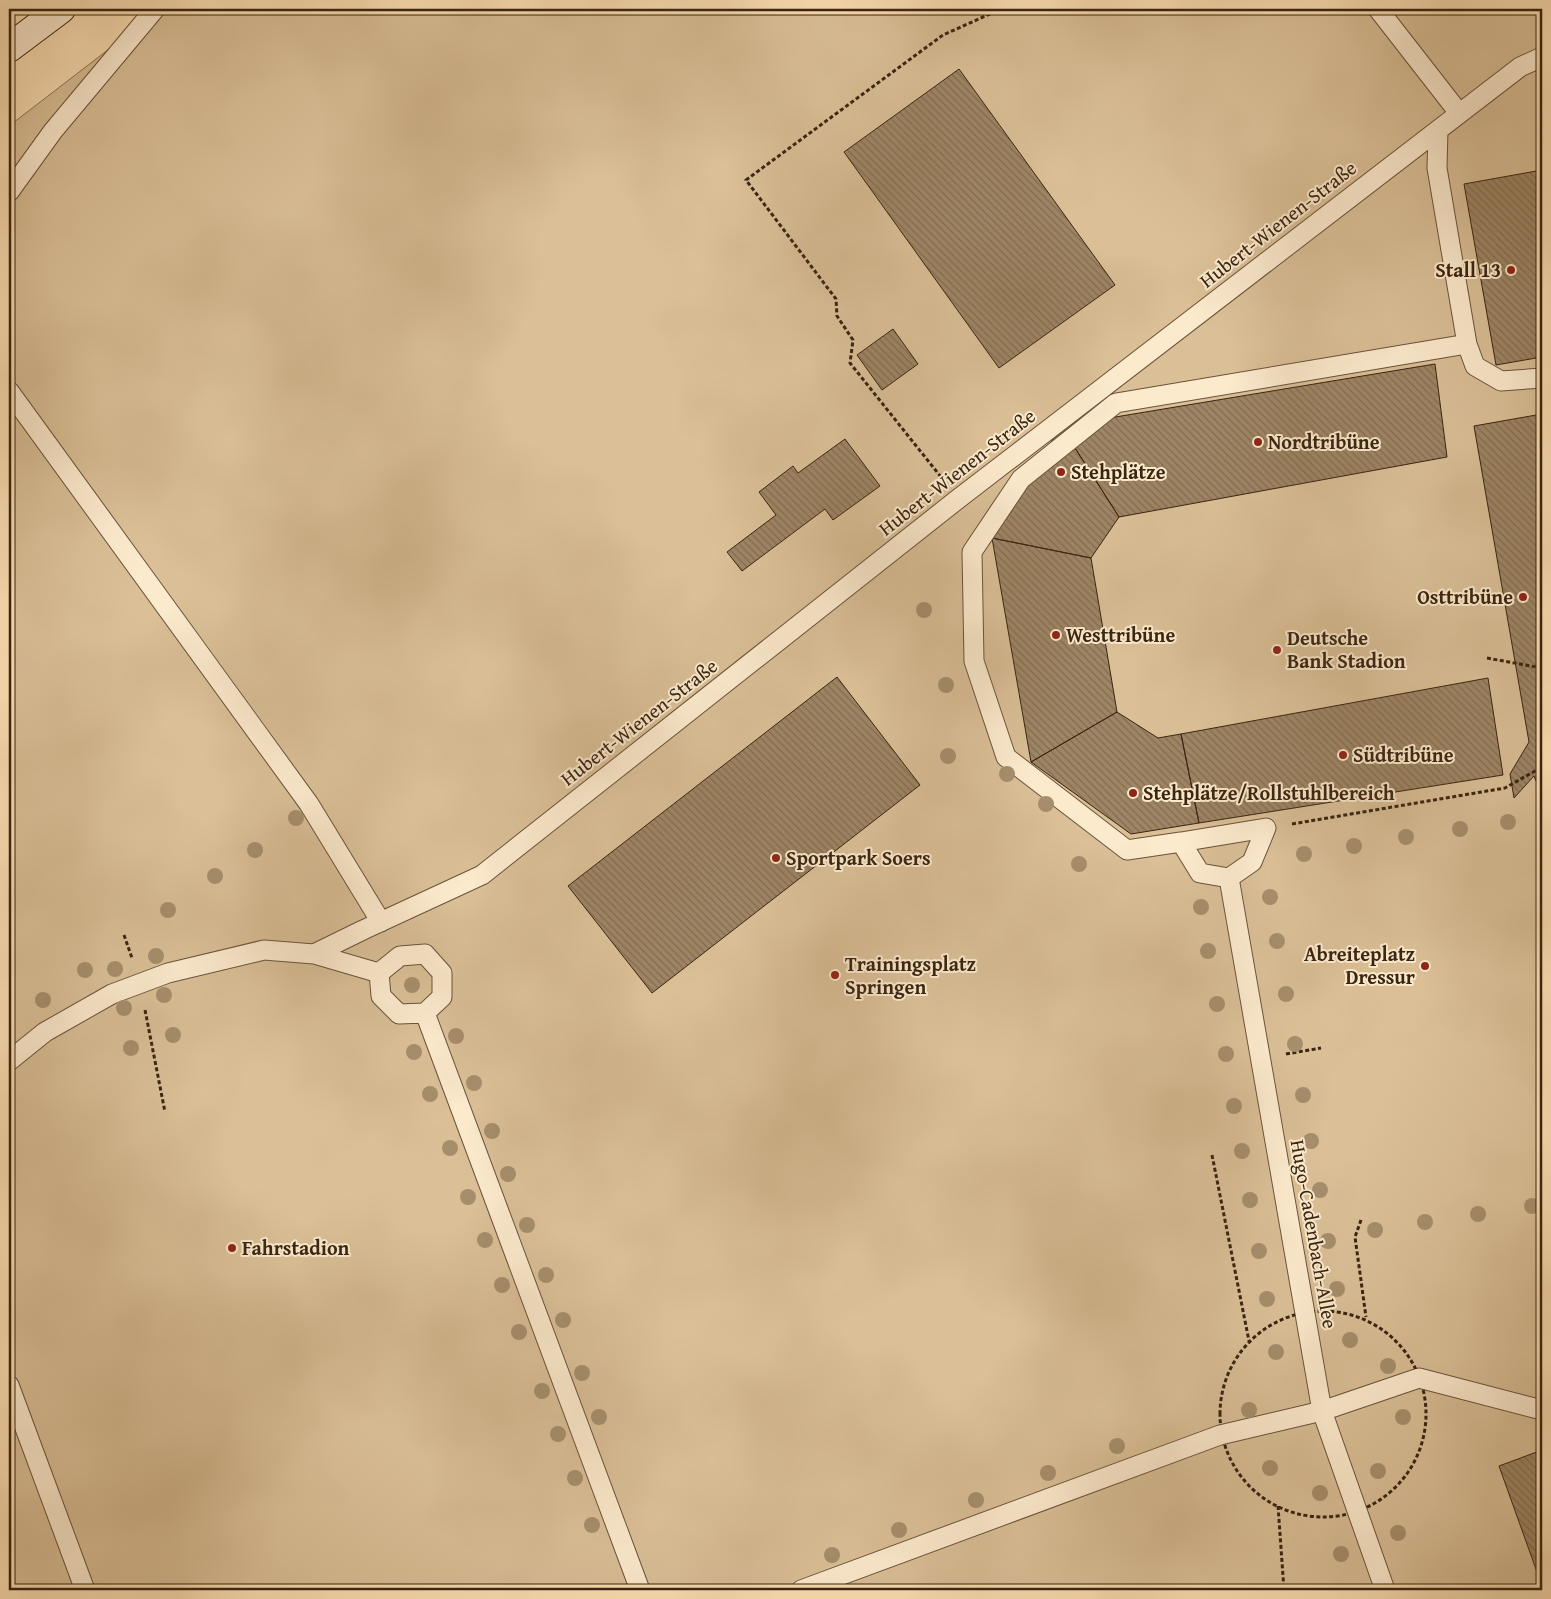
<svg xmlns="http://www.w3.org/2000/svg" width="1551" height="1599" font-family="'Gentium Book Plus',serif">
	<defs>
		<pattern id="building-back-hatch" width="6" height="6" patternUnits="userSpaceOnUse" patternTransform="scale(1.25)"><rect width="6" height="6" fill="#9e8565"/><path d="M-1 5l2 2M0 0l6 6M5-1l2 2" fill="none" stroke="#826d52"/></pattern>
	</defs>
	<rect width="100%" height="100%" fill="#fbdeb2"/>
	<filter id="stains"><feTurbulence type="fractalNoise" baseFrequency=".004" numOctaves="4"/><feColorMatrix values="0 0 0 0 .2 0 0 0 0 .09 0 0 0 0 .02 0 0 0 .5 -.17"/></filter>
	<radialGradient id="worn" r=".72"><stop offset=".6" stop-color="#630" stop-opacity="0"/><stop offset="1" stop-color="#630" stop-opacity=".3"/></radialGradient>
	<path fill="#dabf97" stroke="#8a7254" d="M161 9H1542V1590H9V126Z"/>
	<path fill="url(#building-back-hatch)" stroke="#392512" d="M959 69 1115 285 999 368 844 152Z
		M1542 170V357L1496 365 1464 184Z
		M893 329 918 364 882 390 857 355Z
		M1435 364 1447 457 1119 517 1061 426Z
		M1542 414V774L1536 781 1534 776 1514 798 1510 774 1529 742 1474 426Z
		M1061 426 1119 517 1091 558 992 538Z
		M845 439 880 486 833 520 825 509 742 571 727 552 776 515 759 492 793 466 798 473Z
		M992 538 1091 558 1117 712 1031 762Z
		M837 677 920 785 652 993 568 886Z
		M1488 678 1503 775 1199 823 1181 734Z
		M1117 712 1158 738 1181 734 1199 823 1131 834 1031 762Z
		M1542 1450V1586L1499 1466Z"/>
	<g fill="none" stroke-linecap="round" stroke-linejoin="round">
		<g stroke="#6a533a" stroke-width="21">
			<path id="service" d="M1378 9 1459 113
				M1438 130 1437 168 1467 344 1475 366 1501 381 1542 378
				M9 192 53 131 155 9
				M9 391 309 804 381 922
				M1266 828 1252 862 1229 878 1200 873 1181 842Z
				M1181 842 1127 850 1006 757 974 661 972 552 1021 479 1116 403 1467 344
				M1229 878 1322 1411 1385 1590
				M314 954 363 930 482 875 958 499 1520 67 1542 57
				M425 954 442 973V997L425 1013 399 1014 381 996 379 973 400 956Z
				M425 1013 640 1590
				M9 1061 45 1032 112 994 168 973 264 950 314 954 379 973
				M9 1385 85 1590
				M801 1590 1220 1435 1322 1411 1419 1378 1542 1410"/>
		</g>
		<g stroke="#392512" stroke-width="30">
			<path id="secondary" d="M9 48 61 9"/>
		</g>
		<path stroke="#392512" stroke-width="3" stroke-dasharray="4 2.5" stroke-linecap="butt" d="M941 477 850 363 853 340 837 316 836 299 746 180 943 35 1001 9
			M1487 658 1542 668
			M1292 824 1505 788 1542 767
			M124 935 132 958
			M145 1010 165 1112
			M1286 1054 1321 1048
			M1212 1155 1249 1341
			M1361 1220 1355 1237 1366 1317
			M1220 1414a103 103 0 1 1 206 0a103 103 0 1 1-206 0Z
			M1278 1506 1284 1590"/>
		<use href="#service" stroke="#fceacd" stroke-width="19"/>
		<use href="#secondary" stroke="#fceacd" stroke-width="28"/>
	</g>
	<g fill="#a68e6c">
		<circle cx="924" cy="610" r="8"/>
		<circle cx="946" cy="685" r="8"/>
		<circle cx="948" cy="756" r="8"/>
		<circle cx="1007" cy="774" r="8"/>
		<circle cx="1046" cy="804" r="8"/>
		<circle cx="296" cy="818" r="8"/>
		<circle cx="1508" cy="822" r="8"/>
		<circle cx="1460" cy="829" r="8"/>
		<circle cx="1406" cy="837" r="8"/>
		<circle cx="1354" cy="846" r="8"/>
		<circle cx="255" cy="850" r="8"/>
		<circle cx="1304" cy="854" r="8"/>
		<circle cx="1079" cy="864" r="8"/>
		<circle cx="215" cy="876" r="8"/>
		<circle cx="1270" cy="897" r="8"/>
		<circle cx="1201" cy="907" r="8"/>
		<circle cx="168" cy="910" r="8"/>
		<circle cx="1277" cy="941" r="8"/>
		<circle cx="1208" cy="951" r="8"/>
		<circle cx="156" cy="956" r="8"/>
		<circle cx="115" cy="969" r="8"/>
		<circle cx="85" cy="970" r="8"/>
		<circle cx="412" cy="985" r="8"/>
		<circle cx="1286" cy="994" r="8"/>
		<circle cx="164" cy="995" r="8"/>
		<circle cx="43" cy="1000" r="8"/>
		<circle cx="1217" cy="1004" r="8"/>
		<circle cx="124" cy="1008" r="8"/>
		<circle cx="173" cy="1035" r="8"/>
		<circle cx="456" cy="1036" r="8"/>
		<circle cx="1295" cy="1044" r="8"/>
		<circle cx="131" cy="1048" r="8"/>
		<circle cx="414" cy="1052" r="8"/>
		<circle cx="1226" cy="1054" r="8"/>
		<circle cx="474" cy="1083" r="8"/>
		<circle cx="430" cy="1094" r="8"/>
		<circle cx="1303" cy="1095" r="8"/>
		<circle cx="1234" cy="1106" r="8"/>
		<circle cx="492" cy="1131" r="8"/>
		<circle cx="1311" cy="1141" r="8"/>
		<circle cx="450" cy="1148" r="8"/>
		<circle cx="1242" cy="1151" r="8"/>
		<circle cx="508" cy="1174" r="8"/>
		<circle cx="1320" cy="1190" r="8"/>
		<circle cx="468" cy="1197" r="8"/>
		<circle cx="1250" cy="1200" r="8"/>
		<circle cx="1532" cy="1206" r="8"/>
		<circle cx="1478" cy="1214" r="8"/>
		<circle cx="1425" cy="1222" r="8"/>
		<circle cx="527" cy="1225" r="8"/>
		<circle cx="1375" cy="1230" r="8"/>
		<circle cx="485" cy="1240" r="8"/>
		<circle cx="1328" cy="1241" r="8"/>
		<circle cx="1259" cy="1251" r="8"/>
		<circle cx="546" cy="1275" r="8"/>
		<circle cx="502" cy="1285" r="8"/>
		<circle cx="1337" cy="1289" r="8"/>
		<circle cx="1267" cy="1299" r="8"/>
		<circle cx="563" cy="1320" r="8"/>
		<circle cx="519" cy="1332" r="8"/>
		<circle cx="1350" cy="1340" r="8"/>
		<circle cx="1276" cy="1352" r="8"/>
		<circle cx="1388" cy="1366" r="8"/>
		<circle cx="582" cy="1373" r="8"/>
		<circle cx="542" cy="1391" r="8"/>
		<circle cx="1249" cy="1410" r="8"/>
		<circle cx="599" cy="1417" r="8"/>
		<circle cx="1403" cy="1417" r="8"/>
		<circle cx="558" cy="1434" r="8"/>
		<circle cx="1117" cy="1446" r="8"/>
		<circle cx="1270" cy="1468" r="8"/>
		<circle cx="1378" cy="1471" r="8"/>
		<circle cx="1048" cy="1473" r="8"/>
		<circle cx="575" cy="1478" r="8"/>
		<circle cx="1320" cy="1493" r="8"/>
		<circle cx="976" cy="1500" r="8"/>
		<circle cx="592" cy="1525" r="8"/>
		<circle cx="899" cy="1530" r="8"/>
		<circle cx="1398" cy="1533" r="8"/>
		<circle cx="1341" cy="1554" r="8"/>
		<circle cx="832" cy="1555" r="8"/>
	</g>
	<g fill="#8f2418" stroke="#fceacd" stroke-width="2">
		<circle cx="1511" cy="270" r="5"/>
		<circle cx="1258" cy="442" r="5"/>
		<circle cx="1061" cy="472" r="5"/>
		<circle cx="1523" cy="597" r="5"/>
		<circle cx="1056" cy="635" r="5"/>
		<circle cx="1277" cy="650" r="5"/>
		<circle cx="1343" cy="755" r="5"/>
		<circle cx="1133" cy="793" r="5"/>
		<circle cx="776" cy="858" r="5"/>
		<circle cx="1425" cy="966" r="5"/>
		<circle cx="835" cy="975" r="5"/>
		<circle cx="232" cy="1248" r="5"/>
	</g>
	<g text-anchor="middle" stroke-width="4" stroke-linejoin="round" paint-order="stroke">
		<g font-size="20" fill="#392512" stroke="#fceacd">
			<text transform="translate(1278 224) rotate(-38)" y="7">Hubert-Wienen-Straße</text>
			<text transform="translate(957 472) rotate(-38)" y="7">Hubert-Wienen-Straße</text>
			<text transform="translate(639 722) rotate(-38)" y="7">Hubert-Wienen-Straße</text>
			<text transform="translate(1314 1234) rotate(80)" y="7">Hugo-Cadenbach-Allee</text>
		</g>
		<g font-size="20" font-weight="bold" fill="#392512" stroke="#fceacd" text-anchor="start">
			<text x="1501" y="277" text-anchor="end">Stall 13</text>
			<text x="1268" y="449">Nordtribüne</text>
			<text x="1071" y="479">Stehplätze</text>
			<text x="1513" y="604" text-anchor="end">Osttribüne</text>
			<text x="1066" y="642">Westtribüne</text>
			<text x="1287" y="645">Deutsche<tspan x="1287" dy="23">Bank Stadion</tspan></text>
			<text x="1353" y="762">Südtribüne</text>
			<text x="1143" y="800">Stehplätze/Rollstuhlbereich</text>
			<text x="786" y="865">Sportpark Soers</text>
			<text x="1415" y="961" text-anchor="end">Abreiteplatz<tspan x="1415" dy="23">Dressur</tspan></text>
			<text x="845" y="971">Trainingsplatz<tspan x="845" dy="23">Springen</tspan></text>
			<text x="242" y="1255">Fahrstadion</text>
		</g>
	</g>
	<rect width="1551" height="1599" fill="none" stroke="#fbdeb2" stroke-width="30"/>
	<rect x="10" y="10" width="1531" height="1579" fill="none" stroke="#392512" stroke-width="2.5"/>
	<rect x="15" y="15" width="1521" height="1569" fill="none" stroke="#392512"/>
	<rect width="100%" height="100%" filter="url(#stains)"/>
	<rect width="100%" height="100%" fill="url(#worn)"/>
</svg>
